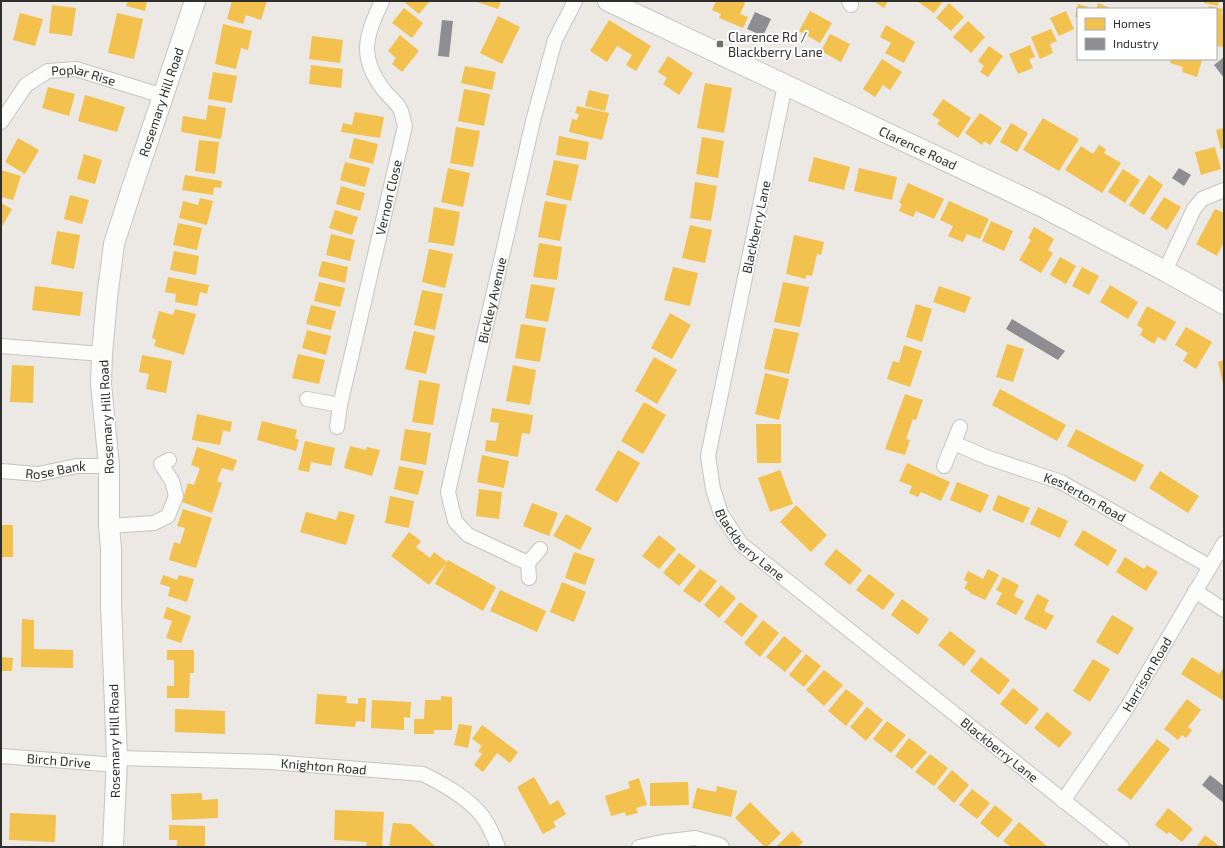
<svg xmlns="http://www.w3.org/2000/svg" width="1225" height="848" font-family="'Exo 2',sans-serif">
	<rect width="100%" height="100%" fill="#ece8e4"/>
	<path fill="#f2c14e" d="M128 1H147L145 11 126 6Z
		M232 1H267L261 20 246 15 243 24 227 19Z
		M403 1H430L419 14Z
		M474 1H501L498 9Z
		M716 1H742L745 3 740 14 748 17 743 28 719 18 721 14 712 10Z
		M873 1H888L884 8Z
		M917 1H943L934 13Z
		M1204 1H1219L1218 6 1204 3Z
		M949 3 964 17 951 31 936 18Z
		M1098 3 1112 9H1096Z
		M1078 4 1089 7 1088 9H1078V17H1075Z
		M52 5 76 8 72 36 49 33Z
		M1209 6 1223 9 1222 14 1224 15V47L1216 46 1217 28H1216V9H1208Z
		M404 8 423 23 412 38 392 23Z
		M810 11 832 23 820 43 799 31Z
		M1066 11 1074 29 1059 36 1050 18Z
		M20 13 43 19 35 46 13 40Z
		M117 13 143 19 134 59 108 53Z
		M498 16 520 27 502 64 480 53Z
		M609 20 651 46 636 71 626 65 632 55 617 46 607 62 590 51Z
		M968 21 985 37 971 53 953 37Z
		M223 24 252 31 248 50 241 48 236 69 215 64Z
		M886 25 915 42 904 63 885 53 891 43 880 37Z
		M1051 29 1057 41 1050 44 1053 53 1040 59 1031 37Z
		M830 34 850 44 841 62 821 51Z
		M400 35 419 51 402 72 392 64 396 58 388 51Z
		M312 36 343 40 340 63 309 59Z
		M1030 45 1035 57 1029 59 1033 68 1018 74 1009 54Z
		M989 46 1003 56 988 77 980 72 984 66 978 61Z
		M668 56 693 73 679 95 663 84 667 78 658 72Z
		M882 59 902 72 890 90 883 85 875 97 863 89Z
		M1171 59 1202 60 1197 77 1182 72 1183 67 1170 63Z
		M311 65 343 69 341 88 309 84Z
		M465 66 496 72 492 90 461 83Z
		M213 72 237 76 232 103 208 99Z
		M705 83 732 88 724 133 697 128Z
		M48 87 75 94 69 116 42 108Z
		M464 89 490 94 484 126 458 121Z
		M589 90 609 95 605 111 585 106Z
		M85 95 125 107 117 132 78 121Z
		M943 99 971 118 958 138 937 124 940 120 932 115Z
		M208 105 226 108 221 139 181 132 183 116 206 120Z
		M577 106 609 113 602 140 569 132 572 119 577 120 579 114 575 113Z
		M355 112 384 117 380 138 341 132 343 123 352 125Z
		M980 113 1002 128 990 145 984 141 982 145 965 133Z
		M1043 118 1079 139 1059 171 1023 150Z
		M1011 123 1028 133 1017 152 1000 142Z
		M456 127 480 131 473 167 450 163Z
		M1224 128V148L1221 149 1216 130Z
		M559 136 589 142 586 160 556 155Z
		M702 137 724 141 718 178 696 174Z
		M18 138 39 150 25 174 5 162Z
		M354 138 378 144 373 164 349 158Z
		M199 140 219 142 215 174 195 171Z
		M1099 145 1106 149 1104 153 1121 163 1102 193 1065 170 1081 146 1093 154Z
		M1215 147 1221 169 1201 175 1195 152Z
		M84 154 102 160 95 184 77 179Z
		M814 157 850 167 844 190 808 181Z
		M554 160 579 165 571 201 546 195Z
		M345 162 370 168 365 187 340 180Z
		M448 168 470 173 463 207 441 202Z
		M859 168 897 177 892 200 854 191Z
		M1123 169 1140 180 1125 203 1108 192Z
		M1 170 21 176 13 200 1 197Z
		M185 175 222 181 221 188 214 187 213 195 182 190Z
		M1149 175 1163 185 1144 215 1129 205Z
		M695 182 717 186 711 221 690 218Z
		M908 183 944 199 934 219 916 211 913 217 899 211 902 204 899 203Z
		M341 186 365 193 360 211 336 204Z
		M70 195 89 200 82 224 64 219Z
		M1164 197 1181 207 1167 230 1150 219Z
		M200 198 213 201 207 225 179 218 183 201 198 205Z
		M545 201 567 205 560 241 538 237Z
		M949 201 989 219 980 239 967 234 963 242 948 236 953 226 940 220Z
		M1 203 12 209 1 228Z
		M434 207 460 212 454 246 428 242Z
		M1215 209 1224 213V229L1223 231H1224V242L1217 256 1196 244Z
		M335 210 358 217 352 235 329 228Z
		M991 221 1013 231 1004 251 982 241Z
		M178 223 202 228 197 250 173 245Z
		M690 225 712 230 705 263 682 258Z
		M1034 227 1054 239 1048 250 1053 253 1041 273 1019 260 1031 240 1028 238Z
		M57 231 80 235 74 269 51 264Z
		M331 234 355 240 350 261 326 255Z
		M794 235 824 242 821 255 817 254 812 276 806 275V279L786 274Z
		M539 243 562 247 557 280 533 277Z
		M429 249 453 254 445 288 422 282Z
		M174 251 199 256 196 275 170 270Z
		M1060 257 1076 266 1066 284 1050 275Z
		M322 261 348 267 345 283 318 276Z
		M673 267 698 273 690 306 664 300Z
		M1082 267 1099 276 1089 295 1072 286Z
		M168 277 209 285 207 294 200 292 197 306 175 302 176 294 165 292Z
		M319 282 345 288 340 307 314 301Z
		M783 282 809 287 800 327 774 322Z
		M531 284 555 288 548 322 525 318Z
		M1110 285 1138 302 1128 319 1100 302Z
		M35 286 83 292 80 316 32 310Z
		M939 286 971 297 965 313 933 302Z
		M422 290 443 294 435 330 414 325Z
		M916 304 932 309 922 342 906 337Z
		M311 305 336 311 331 330 306 324Z
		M1147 306 1176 322 1165 341 1158 337 1154 344 1140 335 1143 329 1137 325Z
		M175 309 196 314 184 355 154 346 156 340 152 338 159 311 173 315Z
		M670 313 691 325 672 359 651 348Z
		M521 324 546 328 540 362 515 358Z
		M1186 327 1212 342 1196 369 1183 361 1188 353 1175 345Z
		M774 328 799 333 789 374 764 369Z
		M307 330 331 336 326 355 302 348Z
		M414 331 435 336 426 374 405 369Z
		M1007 344 1024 349 1013 382 996 377Z
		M904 345 922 351 910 387 887 379 893 361 899 363Z
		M298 354 325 360 319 384 292 378Z
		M142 355 172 361 166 393 146 389 149 374 139 372Z
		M654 357 677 370 657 404 635 391Z
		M1224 360V384H1223L1218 362Z
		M12 365 34 366 33 403 10 402Z
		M513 365 536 370 530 405 506 401Z
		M765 373 789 379 779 420 755 414Z
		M419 380 440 384 433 425 412 422Z
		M1000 389 1066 425 1057 441 992 405Z
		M905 394 923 400 916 420 913 419 906 439 910 440 905 455 885 449Z
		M644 402 666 415 643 454 621 441Z
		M492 408 533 415 530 434 522 433 518 457 485 451 486 440 496 441 499 423 490 422Z
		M197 414 232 422 230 432 223 430 220 445 192 440Z
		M262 421 297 430 295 438 299 440 296 451 257 440Z
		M756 424H781V463H757Z
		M405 429 431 433 426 465 400 460Z
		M1076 429 1144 465 1135 482 1067 446Z
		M305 441 335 448 331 466 311 462 309 472 298 470Z
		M350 446 366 450 367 447 380 450 372 476 344 468Z
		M197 447 237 460 233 471 222 468 217 481 222 483 212 513 182 502 188 483 194 485 200 468 191 465Z
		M618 450 640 463 617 503 595 490Z
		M482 455 509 461 504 488 477 482Z
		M907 463 950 482 941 501 921 492 918 497 909 493 912 486 899 481Z
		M399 466 424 471 418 495 394 489Z
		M780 470 793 504 770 512 758 478Z
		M1160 471 1199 496 1188 513 1149 488Z
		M957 482 989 495 981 513 950 500Z
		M479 489 502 492 499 519 476 516Z
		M998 495 1030 508 1023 523 992 510Z
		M390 496 414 501 409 528 385 523Z
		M532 503 558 513 549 536 523 526Z
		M796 505 827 535 811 552 780 522Z
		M1038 507 1068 521 1060 538 1030 524Z
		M183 509 212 518 196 568 169 560 174 542 180 544 185 528 177 526Z
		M339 511 355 515 346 545 300 532 306 512 336 520Z
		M566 514 592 528 580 550 553 536Z
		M1 525H13V557H1Z
		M1083 530 1117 550 1108 566 1074 545Z
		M409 532 421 541 416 547 430 558 434 552 447 562 429 585 391 556Z
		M659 535 676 549 659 569 642 556Z
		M836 549 862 570 850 585 824 564Z
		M574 552 595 559 585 585 565 578Z
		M679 553 696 566 679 586 663 573Z
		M1125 557 1144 569 1147 565 1158 572 1146 591 1116 572Z
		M448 560 496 587 483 611 435 584Z
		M700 569 717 581 700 603 683 591Z
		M988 569 999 575 985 600 970 593V592L964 588 968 582 964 580 968 571 983 579Z
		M869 574 895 594 883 610 856 590Z
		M163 575 177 580 179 575 194 579 187 602 168 596 170 587 160 584Z
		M1003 577 1019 585 1014 596 1024 601 1016 615 996 604 1002 593 996 590Z
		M562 582 586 592 574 622 550 612Z
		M721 585 736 598 719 618 704 605Z
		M500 590 546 611 537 632 490 611Z
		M1037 594 1049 600 1044 611 1054 616 1046 630 1024 619Z
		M902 599 929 619 918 635 891 615Z
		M740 602 758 616 742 637 724 622Z
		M167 607 191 616 181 643 166 638 172 621 163 618Z
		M1112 615 1134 628 1118 655 1096 642Z
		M22 619 34 620V649L73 650V668L21 667Z
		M763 620 779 633 760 657 744 643Z
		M950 631 976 651 964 666 938 645Z
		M784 636 802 651 785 672 766 657Z
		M167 650H194V673H190L189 698H167V686H174V660H167Z
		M806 654 821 666 804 687 789 675Z
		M1 657 13 658 12 671H1Z
		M981 657 1010 680 999 695 970 671Z
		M1192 657 1219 674 1224 667V701L1181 674Z
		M1093 659 1110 669 1090 702 1073 691Z
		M824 670 843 685 824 706 806 690Z
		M1013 688 1039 709 1026 725 1000 704Z
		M846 689 864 703 846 726 828 711Z
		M317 694 347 696 346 703 358 704V698H366L365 722 356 721 355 727 315 724Z
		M441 696 452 697V730H434V734H414V719H424L425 700H441Z
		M1187 699 1201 710 1188 727 1192 730 1186 738 1182 735 1178 740 1164 729Z
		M372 700 411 702 410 718 404 717V730L371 728Z
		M867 707 883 720 866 741 850 727Z
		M175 709 225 711V734L175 732Z
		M1047 712 1072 733 1059 748 1034 728Z
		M887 721 906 735 891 753 873 739Z
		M459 724 472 726 468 748 454 745Z
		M482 725 518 752 510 763 497 753 483 772 474 765 482 754 478 751 482 746 472 739Z
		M909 738 927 752 912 769 895 756Z
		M1157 739 1170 749 1131 800 1117 790Z
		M930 754 948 768 934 786 915 772Z
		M952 770 969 785 954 803 937 788Z
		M534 777 550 805 558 800 566 814 553 822 556 827 543 834 517 787Z
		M639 778 647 805 636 808 638 813 626 816 625 812 611 816 605 796 630 788 628 782Z
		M688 782 689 805 650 806V783Z
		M717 786 737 791 731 817 692 808 697 788 716 792Z
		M972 789 990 803 977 819 959 805Z
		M202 793V800L218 799V818L172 820 171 794Z
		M750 802 781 833 767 847H765L735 818Z
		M995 805 1013 820 998 838 980 823Z
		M1168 808 1193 829 1182 842 1169 832 1167 834 1155 825Z
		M335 810 384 812 382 847H366L367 842 334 840Z
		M10 813 56 815 55 842 9 840Z
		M1019 822 1048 847H1011L1003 841Z
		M393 823 411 824 436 847H389Z
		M169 825 205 826V847H177V840H169Z
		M792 831 803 842 798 847H776Z
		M1205 835 1218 845 1220 847H1196Z"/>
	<path fill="#8d8d92" d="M755 12 771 19 763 36 747 29Z
		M442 20 453 21 449 57 438 56Z
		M1224 57V78L1214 65Z
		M1179 168 1191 175 1184 186 1172 178Z
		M1012 319 1065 351 1058 360 1006 329Z
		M1210 775 1224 786V803L1202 785Z"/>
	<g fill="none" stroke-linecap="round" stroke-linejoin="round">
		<g stroke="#c5c4c5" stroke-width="16">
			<g id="street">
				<path d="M849 1 851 5"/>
				<path id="s1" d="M785 85 708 456 713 489 721 514 741 544 1122 847"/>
				<path id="s2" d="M1 122 26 85 48 71 76 69 163 96"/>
				<path d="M1165 271 1194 209 1202 199 1224 190"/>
				<path d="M1 346 102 354"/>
				<path d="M307 399 340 405 337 427"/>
				<path id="s3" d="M340 405 405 126C403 121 403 116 401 111 398 103 388 96 383 89 358 56 366 36 382 1"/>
				<path id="s4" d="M954 443 986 457 1061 482 1209 566"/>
				<path d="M944 466 960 427"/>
				<path id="s5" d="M1 471 38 474 77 466H109"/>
				<path d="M109 526 154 523 168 516 176 496 172 481 161 464 169 460"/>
				<path id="s6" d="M528 563 468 535 455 521 448 492 533 121 555 40 575 1"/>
				<path d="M529 578 528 563 540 549"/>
				<path d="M1195 591 1224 610"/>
				<path id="s7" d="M1 756 117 765"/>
				<path id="s8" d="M117 758 271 762 423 774C443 784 469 798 483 817 489 826 494 837 498 847"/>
				<path id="s9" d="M1063 801 1125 711 1224 543"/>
				<path d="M639 847 662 842 695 838 720 845 722 847"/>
			</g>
		</g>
		<g stroke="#c5c4c5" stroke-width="22">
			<g id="secondary">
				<path id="s10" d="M608 1 1039 205 1165 271 1224 304"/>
				<path id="s11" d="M113 847 117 758 111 604V548L109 526V466L101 384 102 354 107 298 114 244 132 188 195 1"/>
			</g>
		</g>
		<use href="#street" stroke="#fcfcfb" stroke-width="14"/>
		<use href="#secondary" stroke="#fcfcfb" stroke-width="20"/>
	</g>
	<rect fill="#706f6e" stroke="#fff" stroke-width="1.5" x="716" y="40" width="8" height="8" rx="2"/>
	<g text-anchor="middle" stroke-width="4" stroke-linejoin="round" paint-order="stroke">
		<g font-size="13" fill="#2e2e2e" stroke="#fff" text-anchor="start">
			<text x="728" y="42">Clarence Rd /<tspan x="728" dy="15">Blackberry Lane</tspan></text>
		</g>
		<g font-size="13" fill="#2e2e2e" stroke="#fff">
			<text dy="5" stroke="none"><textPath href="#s2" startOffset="107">Poplar Rise</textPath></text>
			<text dy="5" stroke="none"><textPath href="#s11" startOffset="754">Rosemary Hill Road</textPath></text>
			<text dy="5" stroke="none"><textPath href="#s10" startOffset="343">Clarence Road</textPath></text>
			<text dy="5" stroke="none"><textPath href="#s3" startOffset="213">Vernon Close</textPath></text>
			<text transform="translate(756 227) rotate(-78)" y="5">Blackberry Lane</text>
			<text dy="5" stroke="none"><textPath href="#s6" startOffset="312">Bickley Avenue</textPath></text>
			<text transform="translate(106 417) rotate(-93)" y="5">Rosemary Hill Road</text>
			<text dy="5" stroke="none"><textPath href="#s5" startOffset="55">Rose Bank</textPath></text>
			<text dy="5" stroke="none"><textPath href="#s4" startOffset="142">Kesterton Road</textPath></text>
			<text dy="5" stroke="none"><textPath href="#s1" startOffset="481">Blackberry Lane</textPath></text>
			<text dy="5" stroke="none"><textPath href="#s9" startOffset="152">Harrison Road</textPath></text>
			<text transform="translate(114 741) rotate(-91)" y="5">Rosemary Hill Road</text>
			<text dy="5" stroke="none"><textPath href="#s1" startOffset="805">Blackberry Lane</textPath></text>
			<text dy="5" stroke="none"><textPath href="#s7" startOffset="58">Birch Drive</textPath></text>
			<text dy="5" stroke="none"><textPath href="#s8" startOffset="207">Knighton Road</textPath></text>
		</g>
	</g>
	<rect width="1225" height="848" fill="none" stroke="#2e2e2e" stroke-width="4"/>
	<rect x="1077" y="8" width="140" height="52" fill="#ffffff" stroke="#ababab"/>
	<rect x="1085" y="18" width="20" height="12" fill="#f2c14e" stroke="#ababab"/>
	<text x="1113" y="28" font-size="12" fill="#2e2e2e">Homes</text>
	<rect x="1085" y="38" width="20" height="12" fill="#8d8d92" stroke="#ababab"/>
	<text x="1113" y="48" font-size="12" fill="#2e2e2e">Industry</text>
</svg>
